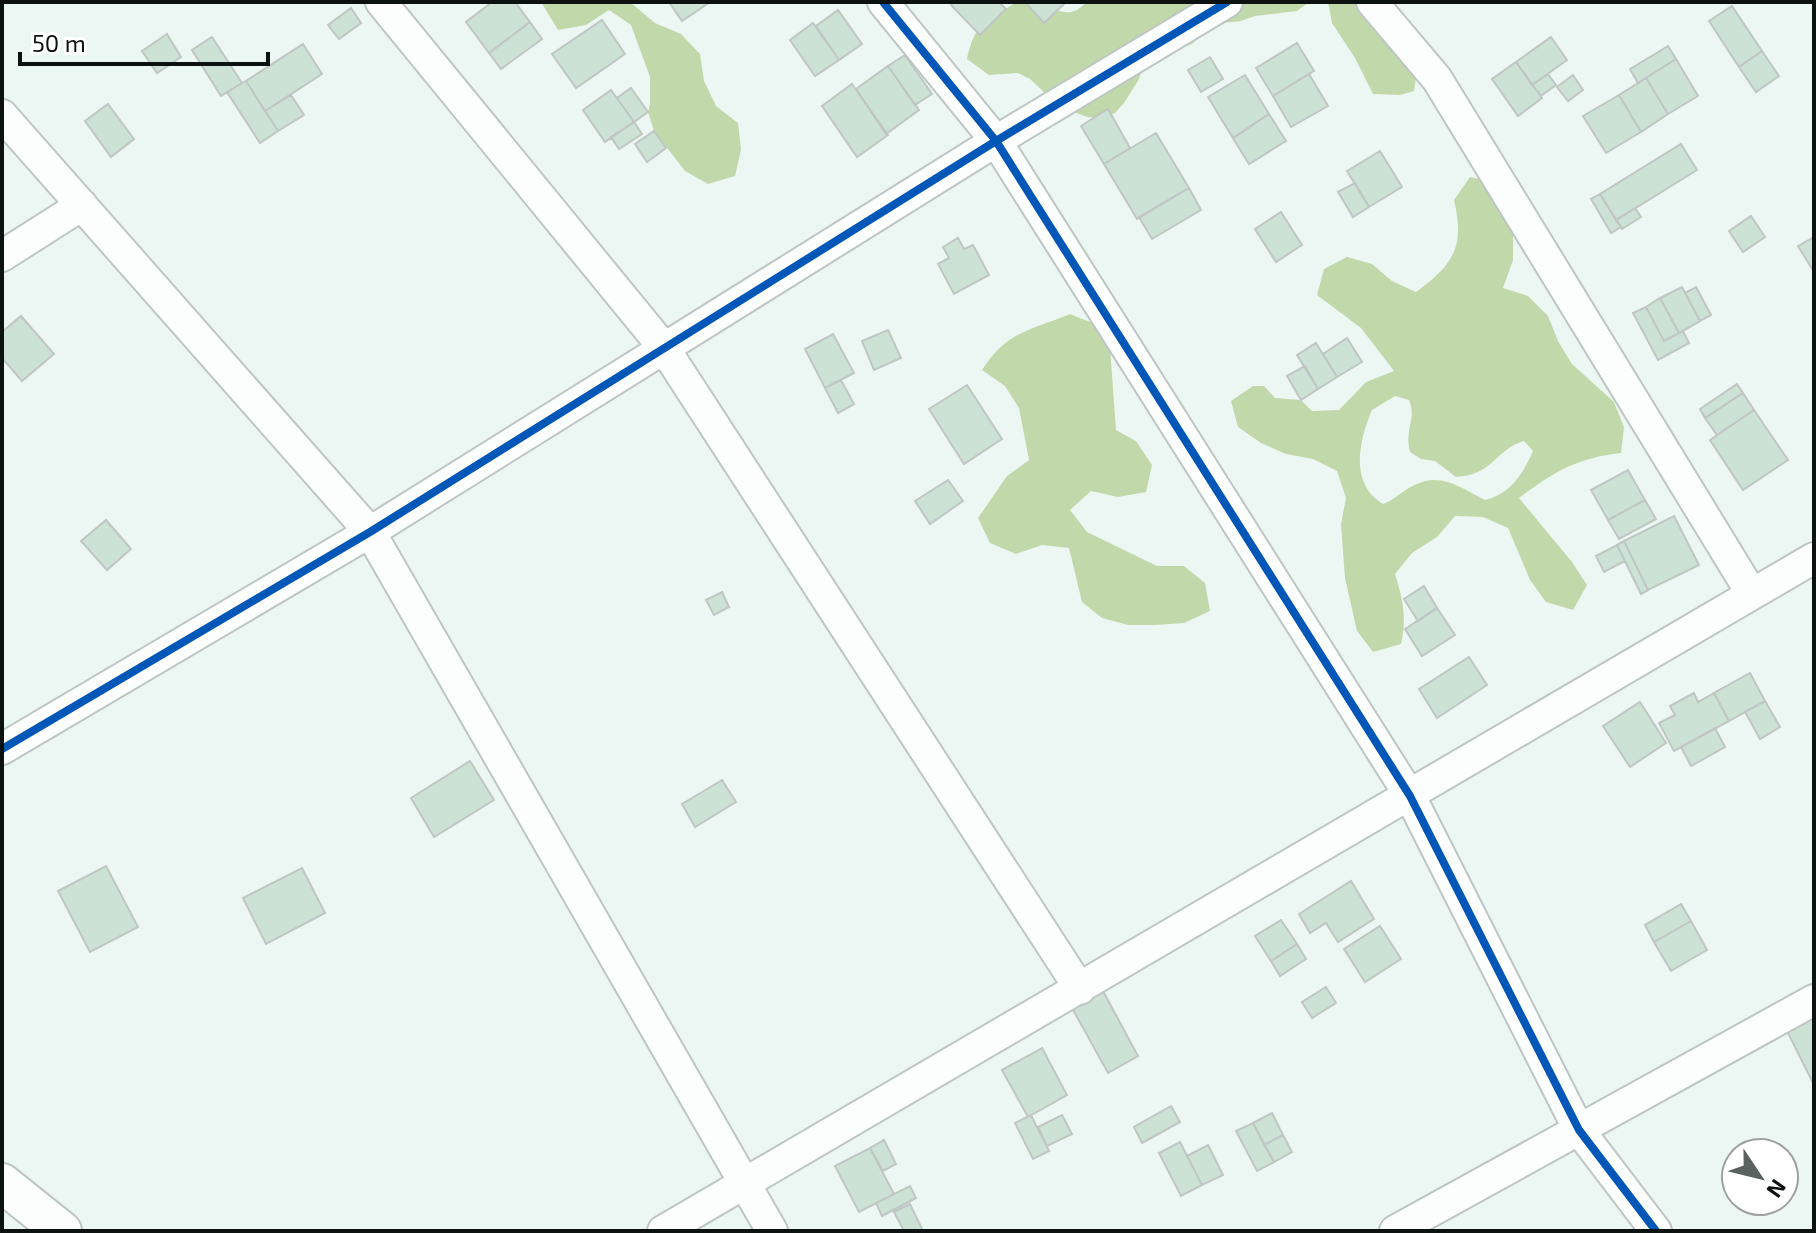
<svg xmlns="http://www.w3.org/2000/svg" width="1816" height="1233" font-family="'Exo 2',sans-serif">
	<rect width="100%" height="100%" fill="#ecf7f4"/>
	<path fill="#c1d9aa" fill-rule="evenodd" d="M541 2H630L655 23 681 34 700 54 704 81 716 106 738 123 741 150 735 176 708 184 685 171 654 131 648 112 650 104V77L631 25 609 10 586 25 558 30Z
		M1016 2C1023 2 1030 1 1037 3 1055 9 1071 21 1086 2H1309L1297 11 1255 16 1241 21 1212 24 1192 44 1165 53 1143 66 1139 79 1124 103 1115 113 1102 118 1087 117 1060 107 1030 79 1018 73 989 75 967 59C977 17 986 24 1016 2Z
		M1328 2H1392L1397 10 1416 77 1414 91 1400 95 1373 94 1355 58 1332 23Z
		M1470 177 1497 182 1513 203V260L1503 288 1528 296 1548 316 1558 341 1572 364 1614 402 1624 427 1621 453C1576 458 1554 472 1519 498L1572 562 1587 585 1573 610 1546 602 1530 580 1508 528 1483 517 1455 516 1437 537 1412 553 1395 574C1403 599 1407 619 1401 644L1373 652 1357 631 1345 578 1341 524 1346 498 1337 471 1313 459 1286 454 1261 443 1238 427 1231 401 1253 386H1264L1275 398 1301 400 1312 411 1339 410 1366 382 1394 371 1361 328 1317 295 1324 269 1347 257 1372 264 1392 281 1416 292C1454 264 1465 247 1454 200ZM1395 396 1409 400C1417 419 1404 430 1410 452L1421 459 1435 461 1456 477C1494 475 1494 450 1524 441L1533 451C1523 474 1510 494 1485 500 1463 489 1442 472 1417 484 1404 489 1396 499 1383 504 1349 483 1359 441 1372 410Z
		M1070 314 1095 324 1110 347 1116 430 1136 441 1152 465 1146 492 1118 497 1091 491 1070 510 1087 532 1157 566H1184L1205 583 1210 611 1184 623 1156 625H1128L1102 618 1082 602 1069 548 1042 545 1016 554 990 543 978 518 1007 476 1029 460 1019 408 1005 386 982 370C1007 331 1029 331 1070 314Z"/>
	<path fill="#cce2d4" stroke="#bfc6c3" stroke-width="2" d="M492 2H515L530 22 489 53 466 22Z
		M669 2H710L682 21Z
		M954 2H999L1006 9 980 35 951 5Z
		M1025 2H1066L1044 23Z
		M1732 6 1762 51 1739 67 1709 21Z
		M351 8 361 23 339 39 328 25Z
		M838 10 862 44 839 60 816 26Z
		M602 20 625 54 576 88 552 54Z
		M530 22 542 39 501 69 489 53Z
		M813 23 839 60 815 76 790 40Z
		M167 34 181 57 157 73 142 51Z
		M212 37 242 83 221 96 192 50Z
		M1551 37 1567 60 1532 85 1516 62Z
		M1297 43 1314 71 1273 96 1256 68Z
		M303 44 322 74 265 111 246 81Z
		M1668 46 1676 59 1638 83 1630 69Z
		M1762 51 1779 76 1756 92 1739 67Z
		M905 55 932 94 915 105 888 66Z
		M1210 57 1223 79 1201 92 1188 70Z
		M1676 59 1698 96 1668 114 1646 78Z
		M1516 62 1542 98 1518 116 1492 79Z
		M888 66 919 110 886 134 856 89Z
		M1309 74 1328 106 1291 127 1273 96Z
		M1548 74 1556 85 1541 96 1532 85Z
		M1245 75 1269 114 1233 138 1208 97Z
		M1573 75 1583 90 1568 101 1557 87Z
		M1646 78 1668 114 1641 132 1619 95Z
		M246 81 278 131 260 143 227 92Z
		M852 84 888 135 857 157 822 106Z
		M631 88 648 112 634 122 617 98Z
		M611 90 634 122 605 142 583 110Z
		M291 95 304 115 278 131 265 111Z
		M1619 95 1641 132 1606 153 1583 116Z
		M108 104 134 139 111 157 85 121Z
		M1108 109 1130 148 1104 164 1081 126Z
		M1269 114 1286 141 1249 164 1233 138Z
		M634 122 642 134 619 149 611 137Z
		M654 131 666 148 647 162 635 144Z
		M1156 133 1189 188 1137 219 1104 164Z
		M1681 144 1697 170 1616 220 1600 194Z
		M1380 151 1402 187 1369 207 1347 171Z
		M1355 183 1369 207 1353 217 1338 192Z
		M1189 188 1201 210 1152 239 1139 217Z
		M1600 194 1621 227 1611 233 1591 199Z
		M1635 208 1641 217 1622 229 1616 220Z
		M1281 212 1302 245 1276 262 1255 229Z
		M1751 216 1765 237 1743 252 1729 231Z
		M1814 237V272L1798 246Z
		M958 238 964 249 973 245 989 275 954 294 938 264 949 258 943 247Z
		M1682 287 1700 321 1679 333 1660 298Z
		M1696 287 1711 315 1700 321 1685 293Z
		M1660 298 1679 333 1664 341 1646 307Z
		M1646 307 1664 341 1683 331 1689 343 1658 360 1633 313Z
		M21 316 54 354 22 381 2 358V332Z
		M888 330 901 358 874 370 862 341Z
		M833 334 854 373 825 388 805 349Z
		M1347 338 1362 362 1337 377 1323 354Z
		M1316 343 1337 377 1318 389 1297 355Z
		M1305 366 1318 389 1301 400 1287 376Z
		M841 380 854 404 838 413 825 388Z
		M1737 384 1743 393 1705 418 1700 409Z
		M967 385 1002 439 964 464 929 409Z
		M1743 393 1754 410 1717 435 1705 418Z
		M1754 410 1788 460 1743 490 1710 440Z
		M1628 470 1645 500 1608 520 1591 490Z
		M948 480 963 501 930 524 915 501Z
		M1645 500 1656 519 1619 539 1608 520Z
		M1674 516 1699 565 1648 590 1624 541Z
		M106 520 131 549 107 570 81 541Z
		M1624 541 1648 590 1641 594 1617 545Z
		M1617 545 1625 561 1604 572 1596 556Z
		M1424 586 1437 608 1418 621 1404 599Z
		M722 592 729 607 714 615 706 600Z
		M1437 608 1455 635 1422 656 1405 629Z
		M1469 657 1487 685 1437 718 1419 689Z
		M1750 673 1765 701 1729 721 1714 693Z
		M1694 693 1698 702 1714 693 1729 721 1674 751 1659 723 1675 715 1670 706Z
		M1765 701 1780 727 1760 739 1745 712Z
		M1640 702 1666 743 1630 767 1603 726Z
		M1715 728 1725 747 1691 766 1681 747Z
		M470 761 494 800 434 837 411 798Z
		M722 780 736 802 695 827 682 804Z
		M106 866 138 927 90 952 58 891Z
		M302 868 325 913 266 944 243 898Z
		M1351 881 1374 919 1338 942 1326 923 1310 933 1299 914Z
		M1681 904 1691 921 1654 942 1645 925Z
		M1281 920 1297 944 1271 961 1255 936Z
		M1691 921 1707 950 1671 971 1654 942Z
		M1380 926 1401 959 1365 982 1344 949Z
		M1297 944 1306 959 1280 976 1271 961Z
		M1326 987 1336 1003 1312 1018 1302 1002Z
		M1103 991 1138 1056 1108 1073 1072 1008Z
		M1814 1006V1085L1782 1021Z
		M1042 1048 1067 1095 1028 1117 1002 1070Z
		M1171 1106 1180 1122 1142 1143 1134 1127Z
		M1272 1113 1283 1135 1264 1145 1253 1123Z
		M1031 1115 1049 1151 1033 1159 1015 1123Z
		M1062 1115 1072 1134 1047 1146 1038 1127Z
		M1253 1123 1274 1162 1257 1171 1236 1131Z
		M1283 1135 1292 1152 1274 1162 1264 1145Z
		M884 1140 896 1164 883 1171 870 1148Z
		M1180 1142 1202 1185 1181 1196 1159 1153Z
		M1208 1145 1223 1175 1202 1185 1187 1156Z
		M870 1148 894 1194 859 1212 835 1166Z
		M910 1186 916 1198 882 1216 876 1203Z
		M910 1204 923 1231H904L894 1212Z"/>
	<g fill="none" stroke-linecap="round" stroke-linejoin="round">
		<g stroke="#bec6c4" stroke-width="34">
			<path id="minor" d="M381 2 664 348 1080 989
				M883 2 996 141 1410 796 1579 1130 1656 1231
				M1372 2 1437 79 1752 594
				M2 115 370 532 772 1231
				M2 256 82 205
				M2 749 370 532 996 141 1227 2
				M663 1231 1814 558
				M1395 1231 1814 1000"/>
		</g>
		<g stroke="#bec6c4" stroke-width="42">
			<path id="tertiary" d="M2 1183 62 1231"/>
		</g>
		<use href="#minor" stroke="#fcfefd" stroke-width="30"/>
		<use href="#tertiary" stroke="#fcfefd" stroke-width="38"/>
		<g stroke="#fff" stroke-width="13">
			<path id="cycleway" d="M883 2 996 141 1410 796 1579 1130 1656 1231
				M2 749 370 532 996 141 1227 2"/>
		</g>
		<use href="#cycleway" stroke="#0057b8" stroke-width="8"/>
	</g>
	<rect width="1816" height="1233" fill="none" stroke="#0b1210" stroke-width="8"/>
	<g transform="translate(1760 1177) rotate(125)"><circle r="38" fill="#ffffff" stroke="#9da09f" stroke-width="2"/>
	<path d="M0-6L14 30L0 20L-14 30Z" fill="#5a6260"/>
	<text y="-12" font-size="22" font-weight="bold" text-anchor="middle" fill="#0b1210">N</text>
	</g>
	<path d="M20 52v12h248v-12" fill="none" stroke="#0b1210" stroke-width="4"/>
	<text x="32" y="52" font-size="24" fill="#0b1210" stroke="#ffffff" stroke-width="6" paint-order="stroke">50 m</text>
</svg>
